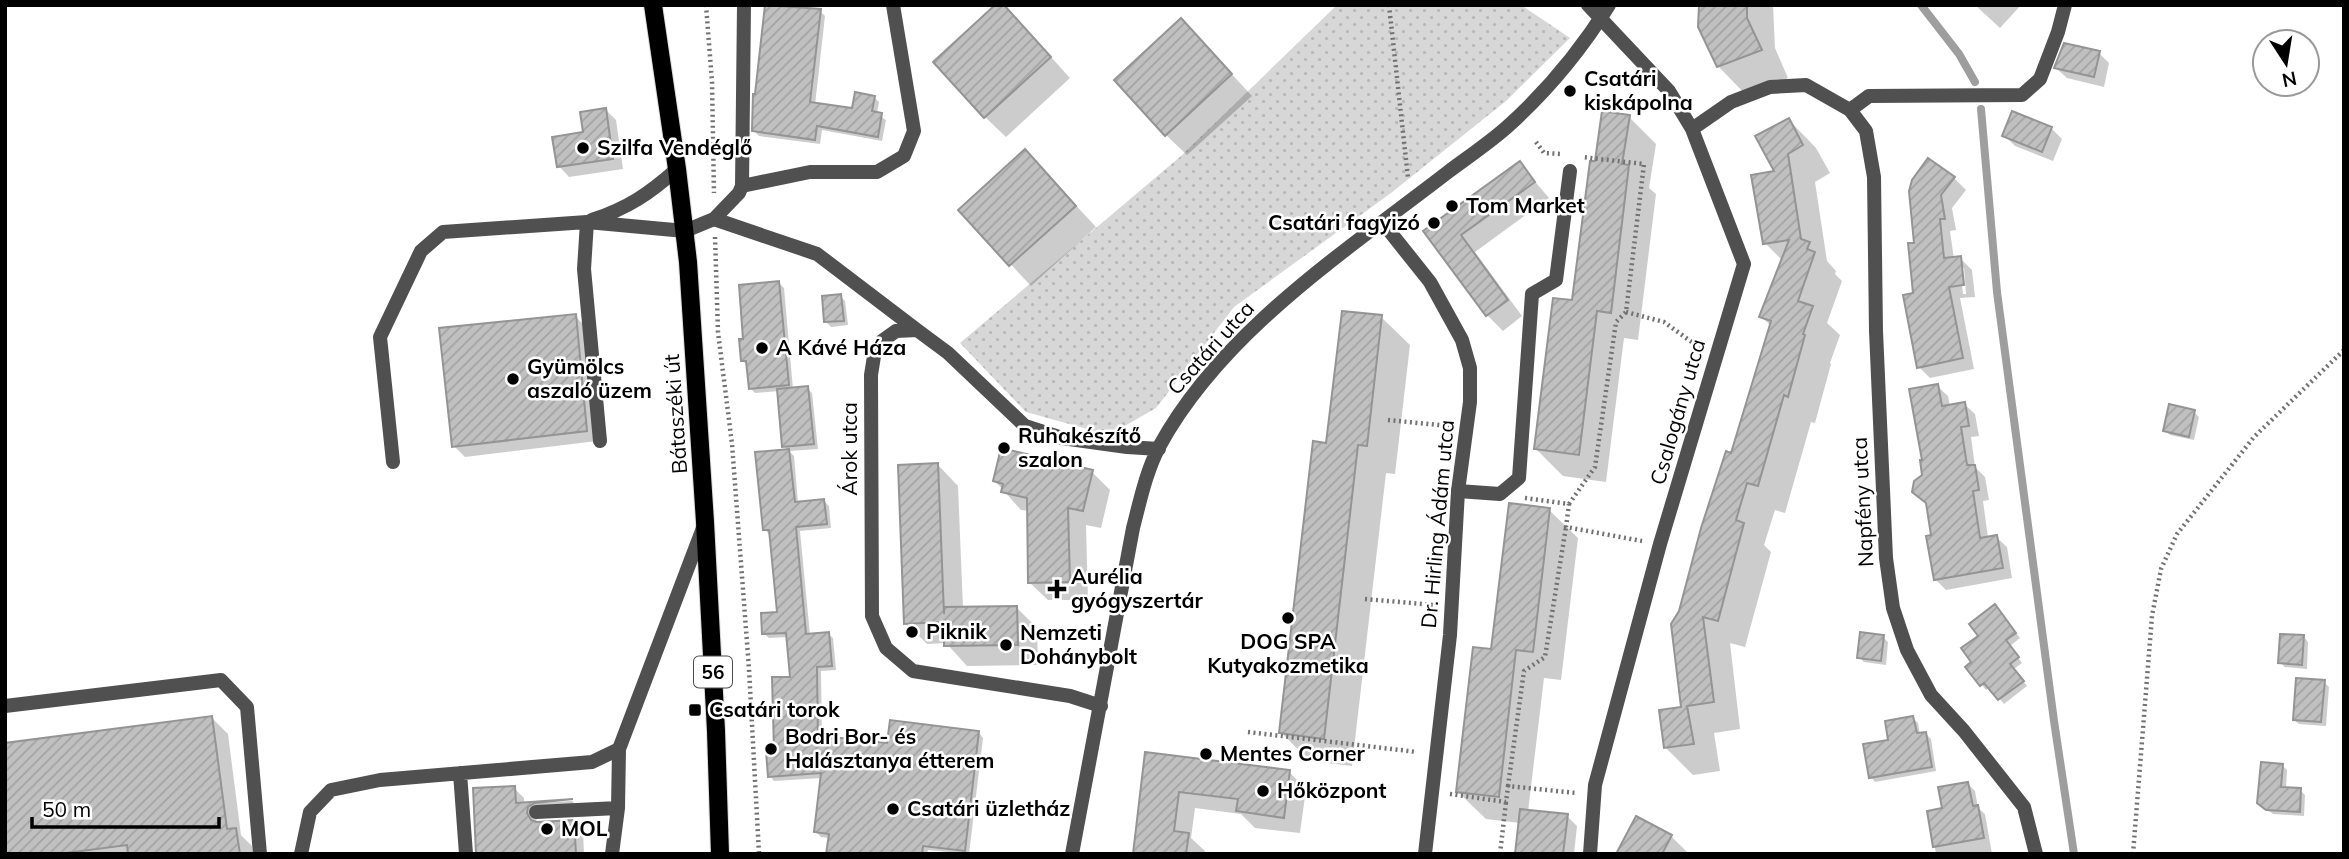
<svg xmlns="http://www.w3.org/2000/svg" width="2349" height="859" font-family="Mulish,sans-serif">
	<defs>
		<pattern id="grass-dots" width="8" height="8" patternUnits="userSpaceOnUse" patternTransform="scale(1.75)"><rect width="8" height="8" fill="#d7d7d7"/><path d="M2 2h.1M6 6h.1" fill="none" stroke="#b7b7b7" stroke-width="1.8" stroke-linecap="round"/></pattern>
		<pattern id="building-hatch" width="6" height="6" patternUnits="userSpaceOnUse" patternTransform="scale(1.75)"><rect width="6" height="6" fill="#c0c0c0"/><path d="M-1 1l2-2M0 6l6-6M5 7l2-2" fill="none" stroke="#a3a3a3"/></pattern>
	</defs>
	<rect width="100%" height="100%" fill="#fff"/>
	<path fill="url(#grass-dots)" d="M1337 5H1521L1570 38 1506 101 1391 193 1234 307 1156 408 1109 435 1026 412 960 343 1181 156Z"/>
	<path fill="#0003" fill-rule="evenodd" d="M767 5 820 11 825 16 815 105 853 110 874 97 879 102 877 114 886 120 882 141 822 130 820 144 759 136 754 131Z
		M1700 5H1773L1775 48 1788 78 1746 95 1718 66Z
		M1975 5H2021L2000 28Z
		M1020 23 1070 78 1006 137 985 117Z
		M1201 41 1252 96 1187 155 1166 135Z
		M2099 53 2109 63 2104 87 2067 78 2056 68Z
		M606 110 616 120 623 169 569 177 559 166Z
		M1629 117 1656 144 1649 188 1656 194 1638 340 1624 338 1606 482 1563 476 1536 449 1573 302 1597 163Z
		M1789 120 1816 148 1830 173 1815 182 1827 261 1836 271 1835 274 1842 281 1827 323 1840 335 1830 363 1831 364 1815 423 1811 422 1785 513 1775 510 1764 545 1771 552 1745 647 1730 643 1740 729 1714 733 1720 771 1693 775 1665 747 1683 708 1680 611 1732 455 1771 326 1761 316 1783 261 1765 243Z
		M2051 128 2062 139 2053 161 2015 146 2004 135Z
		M1928 160 1954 178 1966 190 1952 208 1956 230 1950 231 1954 259 1960 258 1972 270 1975 297 1960 298 1974 369 1930 378 1919 367 1915 295 1916 244ZM1960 268H1964L1966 294H1963Z
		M1519 163 1549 198 1475 252 1522 316 1503 331 1487 315 1426 231Z
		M1045 172 1096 227 1031 286 960 210Z
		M779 283 784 288 793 389 807 388 812 393 818 449 789 451 794 456 798 503 824 501 829 506 831 528 800 531 810 635 828 634 833 638 836 670 821 671 822 741 889 745 979 733 983 738 969 854 928 850 927 854H828L830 838 821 837 816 832 822 778 774 781 770 776 792 678 788 637 769 638 764 634 779 614 769 534 765 530 788 451 784 446 779 391 755 393 750 388 747 365 742 360 745 341Z
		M840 296 845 301 848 325 831 327 826 322Z
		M575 316 586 327 597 441 465 457 454 446Z
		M1381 317 1410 345 1395 474 1386 473 1352 766 1309 761 1281 732 1328 445Z
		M1937 386 1948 396 1950 406 1964 404 1975 414 1979 436 1971 437 1975 467 1985 477 1989 500 1983 501 1988 538 1996 537 2007 547 2012 578 1946 590 1935 579 1932 537 1924 476Z
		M2194 412 2199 417 2194 440 2170 435 2165 430Z
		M938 465 958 486 963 608H1017L1037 628 1038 665 967 666 946 643 927 644 906 623Z
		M1092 472 1110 490 1101 528 1086 525 1088 600H1048L1029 582V511L1021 510 995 481Z
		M1549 510 1578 538 1561 680 1544 678 1528 812 1567 816 1577 826 1574 854H1516L1520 823 1486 819 1457 791 1493 651Z
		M2000 612 2020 638 2010 646 2022 663 2014 669 2027 686 2004 704 1990 687 1986 690 1982 685 1968 667 1974 663 1980 636Z
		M1883 637 1888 642 1886 665 1864 662 1859 657Z
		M2304 637 2308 642 2307 669 2285 667 2280 662Z
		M2324 682 2329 687 2326 726 2299 724 2294 720Z
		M212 718 228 734 241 835 252 846 253 854H5Z
		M1913 718 1918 723 1920 735 1926 734 1931 739 1936 771 1875 782 1871 777 1890 741Z
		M1147 754 1289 772 1306 789 1300 833 1255 828 1241 814 1195 808 1191 838 1205 851 1204 854H1134Z
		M2282 765 2287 770 2286 789 2300 790 2305 795 2304 816 2273 814 2264 807Z
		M1967 783 1975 791 1978 808 1985 814 1992 854H1936L1929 813 1944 810Z
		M514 788 524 798V804L572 801 580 809 537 817 536 823 573 822 583 832 584 854H478Z
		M1637 818 1671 836 1689 854H1625Z"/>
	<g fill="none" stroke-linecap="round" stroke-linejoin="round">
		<path stroke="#9e9e9e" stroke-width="8" d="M1921 5 1959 54 1975 82
			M1981 109 1997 292 2054 721 2074 854"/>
	</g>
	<path fill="url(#building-hatch)" stroke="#949494" stroke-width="2" d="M765 5 821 9 810 102 852 108 855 92 875 96 872 111 882 113 878 137 817 126 815 140 752 131 753 94H755Z
		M995 5H1004L1051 57 984 118 933 62Z
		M1699 5H1747V18L1762 50 1717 67 1698 27Z
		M1181 18 1232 74 1165 136 1114 80Z
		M2064 43 2100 51 2094 77 2054 68Z
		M606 108 613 159 557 167 552 137 583 132 580 112Z
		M1602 111 1630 115 1622 164 1629 165 1611 313 1597 311 1579 455 1534 449 1553 298 1572 300 1590 161H1595Z
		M2012 111 2052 127 2042 152 2002 136Z
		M1789 118 1803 145 1788 154 1801 239 1810 242 1807 249 1815 252 1798 301 1813 306 1803 334 1805 335 1788 397 1784 395 1758 486 1747 483 1736 520 1744 523 1718 621 1703 617 1714 702 1687 706 1694 744 1664 748 1659 710 1681 707 1671 624 1679 611 1701 528 1726 451 1731 453 1771 321 1759 317 1789 240 1763 244 1751 175 1774 171 1755 136Z
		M1025 149 1076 206 1009 266 958 210Z
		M1928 158 1955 177 1941 195 1945 219H1940L1944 258 1961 256 1964 285 1949 287 1963 358 1917 368 1903 295 1913 293 1908 243H1914L1909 191 1912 180Z
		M1520 161 1535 182 1461 235 1508 300 1486 316 1423 231Z
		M779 281 789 385 749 389 746 361H741L739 339H743L739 285Z
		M841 294 844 321 824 322 822 296Z
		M1342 311 1382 315 1367 446 1358 445 1324 739 1279 733 1313 441 1326 443Z
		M576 314 587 431 452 447 439 328Z
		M1938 384 1942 406 1965 402 1969 426 1961 427 1967 465H1975L1979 490 1973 491 1980 538 1997 535 2003 568 1934 580 1926 536 1931 535 1926 503 1912 492 1914 481 1922 475 1920 460H1922L1909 389Z
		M808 386 814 444 782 447 777 389Z
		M2169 404 2195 410 2189 437 2163 431Z
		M1001 448 1093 470 1083 511 1068 508 1070 582 1028 583 1027 498 1001 492 1003 484 993 481Z
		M789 449 795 502 824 499 827 524 796 527 806 634 829 632 832 666 817 667 818 739 842 738 887 743 890 720 979 731 965 851 923 846 922 854H826L829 834 814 832 821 773 768 777 766 751 774 750 772 677H790L786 633 762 634 761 613 777 612 769 530H763L755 452Z
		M938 463 944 614V607L1017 606 1018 645 944 646V622L904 624 898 465Z
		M1509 503 1550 508 1533 652 1516 650 1499 797 1456 792 1473 647 1491 649Z
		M1995 604 2016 633 2006 640 2019 657 2010 664 2024 681 1998 700 1984 683 1980 686 1965 667 1971 662 1961 648 1978 636 1969 624Z
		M1860 632 1884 635 1881 661 1857 658Z
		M2280 634 2304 635 2302 665 2278 663Z
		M2296 678 2325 680 2321 722 2293 720Z
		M212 716 227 829 236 828 240 854H128L127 845 58 854H5V743Z
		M1913 716 1917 733 1926 732 1932 767 1869 778 1863 744 1888 740 1885 721Z
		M1145 752 1290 770 1284 818 1236 811 1238 799 1179 792 1174 831 1189 833 1186 854H1133Z
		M2261 762 2283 764 2281 787 2301 788 2300 812 2266 810 2257 803Z
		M1968 782 1973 806 1978 805 1984 838 1933 847 1927 811 1942 808 1938 787Z
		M515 786 516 803 573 799 535 803 528 807 527 813 531 820 536 822 574 820 576 854H476L473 788Z
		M1520 809 1568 814 1563 854H1515Z
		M1636 816 1672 835 1662 854H1616Z"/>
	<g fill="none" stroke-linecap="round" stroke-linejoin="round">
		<g stroke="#dbdbdb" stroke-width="20">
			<path id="primary" d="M653 5 677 169 688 262 705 522 716 731 720 854"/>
		</g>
		<path stroke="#727272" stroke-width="4.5" stroke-dasharray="2 3.5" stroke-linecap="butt" d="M706 5 712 82 714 193
			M1389 5 1408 178
			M1536 142 1544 153 1561 154
			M715 237 718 332 732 444 749 669 759 854
			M1626 312 1664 322 1700 348
			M1388 420 1449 426
			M1525 498 1569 504 1566 527 1642 541
			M1569 504 1595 467 1616 322 1626 312 1644 164 1582 157
			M1365 599 1434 605
			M1248 732 1417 752
			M1508 786 1524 671 1545 657 1566 527
			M1450 794 1506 802 1508 786 1576 793
			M1500 854 1506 802
			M2133 854 2152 616 2161 569 2177 534 2254 437 2344 350"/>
		<path stroke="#505050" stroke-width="14" d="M742 186 744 5
			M592 220C628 208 649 194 677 169
			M587 222 584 269 600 441
			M393 462 380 337 421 251 443 232 587 222 685 231 714 219 739 193 742 186 810 172H877L904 156 914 131 893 5
			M1458 491 1500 494 1519 478 1532 294 1556 280 1570 171
			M5 706 221 680 247 707 260 854
			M460 773 466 854
			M536 812 618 808
			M301 854 310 812 331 790 380 780 592 762 619 749
			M612 854 618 808 619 749 703 528"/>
		<path stroke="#505050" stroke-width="14" d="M1588 5 1669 91 1692 129 1744 264 1660 544 1595 785 1590 854
			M1850 110 1869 96 2022 95 2040 79 2058 32 2065 5
			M1692 129 1731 102 1770 87 1806 85 1850 110 1866 131 1874 177 1876 331 1886 558 1893 608 1907 650 1931 695 1964 731 2024 807 2036 854
			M714 219 817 254 917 330
			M1383 223 1430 282 1462 340 1470 368V402L1458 491 1450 635 1425 854
			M1101 706 1070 696 913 671 886 648 872 616 871 375 875 350 882 341 896 331 917 330 948 353 1025 426 1062 438 1127 447 1159 449
			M1072 854 1133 528C1140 501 1146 472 1159 447 1222 331 1346 251 1448 172 1468 157 1489 143 1507 127 1546 92 1581 50 1609 5"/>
		<use href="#primary" stroke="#000" stroke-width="18"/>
	</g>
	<g fill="#000" stroke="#fff" stroke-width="2.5">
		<circle cx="1570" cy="91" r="7"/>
		<circle cx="583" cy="148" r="7"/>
		<circle cx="1452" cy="206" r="7"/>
		<circle cx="1434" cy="223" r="7"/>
		<circle cx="762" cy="348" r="7"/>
		<circle cx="513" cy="379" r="7"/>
		<circle cx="1004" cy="448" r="7"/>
		<path d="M1053.5 578.5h7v7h7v7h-7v7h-7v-7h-7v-7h7z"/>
		<circle cx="1288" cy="618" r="7"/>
		<circle cx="912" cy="632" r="7"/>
		<circle cx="1006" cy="645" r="7"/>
		<rect x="688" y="703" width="14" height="14" rx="3.5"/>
		<circle cx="771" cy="749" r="7"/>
		<circle cx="1206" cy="754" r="7"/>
		<circle cx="1263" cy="791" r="7"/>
		<circle cx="893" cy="809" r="7"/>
		<circle cx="547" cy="829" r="7"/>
	</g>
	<g text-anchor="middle" stroke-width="5" stroke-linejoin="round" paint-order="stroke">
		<rect fill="#fff" stroke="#4c4c4c" stroke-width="2" x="694" y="656.5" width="38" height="31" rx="5"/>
		<g font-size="19" font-weight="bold" fill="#000">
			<text x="713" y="679">56</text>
		</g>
		<g font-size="21" font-weight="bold" fill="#000" stroke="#fff" text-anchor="start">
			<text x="1584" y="86">Csatári<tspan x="1584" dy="24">kiskápolna</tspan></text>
			<text x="597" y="155">Szilfa Vendéglő</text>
			<text x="1466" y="213">Tom Market</text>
			<text x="1420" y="230" text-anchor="end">Csatári fagyizó</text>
			<text x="776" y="355">A Kávé Háza</text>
			<text x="527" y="374">Gyümölcs<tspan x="527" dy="24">aszaló üzem</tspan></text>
			<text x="1018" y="443">Ruhakészítő<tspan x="1018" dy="24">szalon</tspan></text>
			<text x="1071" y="584">Aurélia<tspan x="1071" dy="24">gyógyszertár</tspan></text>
			<text x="926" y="639">Piknik</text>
			<text x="1020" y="640">Nemzeti<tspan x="1020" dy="24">Dohánybolt</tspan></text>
			<text x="1288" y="649" text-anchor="middle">DOG SPA<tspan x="1288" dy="24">Kutyakozmetika</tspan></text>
			<text x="709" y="717">Csatári torok</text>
			<text x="785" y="744">Bodri Bor- és<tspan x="785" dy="24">Halásztanya étterem</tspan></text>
			<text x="1220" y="761">Mentes Corner</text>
			<text x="1277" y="798">Hőközpont</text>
			<text x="907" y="816">Csatári üzletház</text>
			<text x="561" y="836">MOL</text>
		</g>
		<g font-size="21" fill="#000" stroke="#fff">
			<text transform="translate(1211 348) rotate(-48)" y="7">Csatári utca</text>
			<text transform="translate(1678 412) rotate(-74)" y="7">Csalogány utca</text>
			<text transform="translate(676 414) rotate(-94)" y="7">Bátaszéki út</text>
			<text transform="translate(850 449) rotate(-90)" y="7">Árok utca</text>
			<text transform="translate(1863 502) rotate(-93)" y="7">Napfény utca</text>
			<text transform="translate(1438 524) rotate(-85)" y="7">Dr. Hirling Ádám utca</text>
		</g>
	</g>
	<rect width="2349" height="859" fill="none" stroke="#000000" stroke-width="14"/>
	<g transform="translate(2286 63) rotate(168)"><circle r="33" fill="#ffffff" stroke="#999999" stroke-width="2"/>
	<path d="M0-5L12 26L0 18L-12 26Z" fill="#000000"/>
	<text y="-10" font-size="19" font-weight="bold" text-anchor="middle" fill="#000000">N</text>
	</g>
	<path d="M32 817v10h187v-10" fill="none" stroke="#000000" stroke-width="3.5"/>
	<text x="42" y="817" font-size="21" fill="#000000" stroke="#ffffff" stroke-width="5" paint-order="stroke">50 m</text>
</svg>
